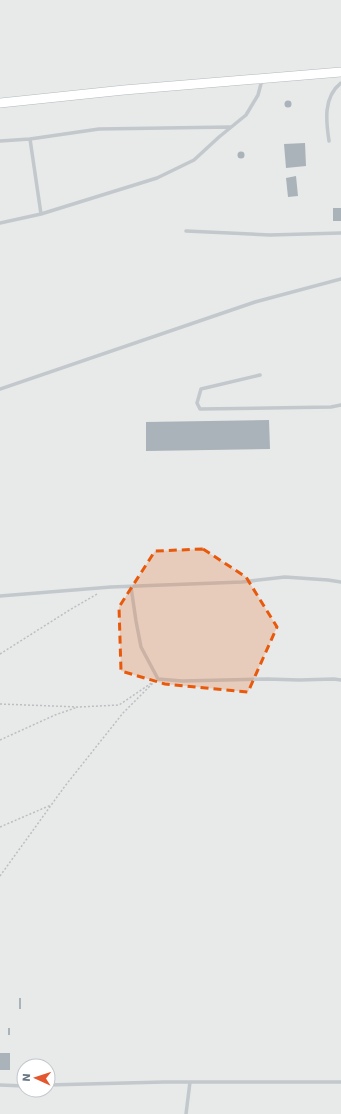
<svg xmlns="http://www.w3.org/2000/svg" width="341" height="1114" font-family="'Work Sans',sans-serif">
	<rect width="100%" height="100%" fill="#fafaf8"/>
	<path fill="#e8e9e9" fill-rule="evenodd" d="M0 0H341V1114H0ZM24 1066H48V1090H24Z"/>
	<path fill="#aab3b9" d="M284.5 104a3.5 3.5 0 1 1 7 0a3.5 3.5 0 1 1-7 0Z
		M305 143 306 166 286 168 284 144Z
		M237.5 155a3.5 3.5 0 1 1 7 0a3.5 3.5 0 1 1-7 0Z
		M296 176 298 196 288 197 286 178Z
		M333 208H341V221H333Z
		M269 420 270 449 146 451V422Z
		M19 998H21V1009H19Z
		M8 1028H10V1035H8Z
		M0 1053H10V1070H0Z"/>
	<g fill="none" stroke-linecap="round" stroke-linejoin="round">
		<g stroke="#b3babf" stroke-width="10">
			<path id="secondary" d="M0 103 124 90 341 72"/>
		</g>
		<path stroke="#bbbfc2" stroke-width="1.5" stroke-dasharray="2 2" stroke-linecap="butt" d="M0 654 68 611 97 594
			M0 704 79 707 119 705 153 682
			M0 740 55 715 78 707
			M0 827 51 805
			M0 876 65 786 123 713 153 683"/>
		<path stroke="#c3c8cc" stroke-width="3.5" d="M30 139 41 214
			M0 141 30 139 99 129 230 127
			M329 141C326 121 323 97 341 83
			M0 223 41 214 157 178 194 160 219 137 246 115 258 95 262 80
			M186 231 270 235 341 233
			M260 375 201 389 197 403 200 409 331 407 341 405
			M0 389 255 302 341 279
			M131 587 136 621 141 647 158 679 182 681 267 679 299 680 334 679 341 680
			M0 596 111 587 242 582 285 577 328 580 341 582
			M0 1085 24 1086
			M48 1085 164 1082H341
			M186 1114 190 1082"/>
		<use href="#secondary" stroke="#fff" stroke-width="9"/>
	</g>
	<path fill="#e8590c" fill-opacity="0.2" stroke="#e8590c" stroke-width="3" stroke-dasharray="8 5" stroke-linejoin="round" d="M203 549 246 577 277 627 248 692 165 684 121 671 119 607 155 551Z"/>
	<g transform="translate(36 1078) rotate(273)"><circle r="19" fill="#ffffff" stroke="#c1c8cd"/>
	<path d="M0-3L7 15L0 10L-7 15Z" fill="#e4572e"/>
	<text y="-6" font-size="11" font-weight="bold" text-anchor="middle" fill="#657683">N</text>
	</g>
</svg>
